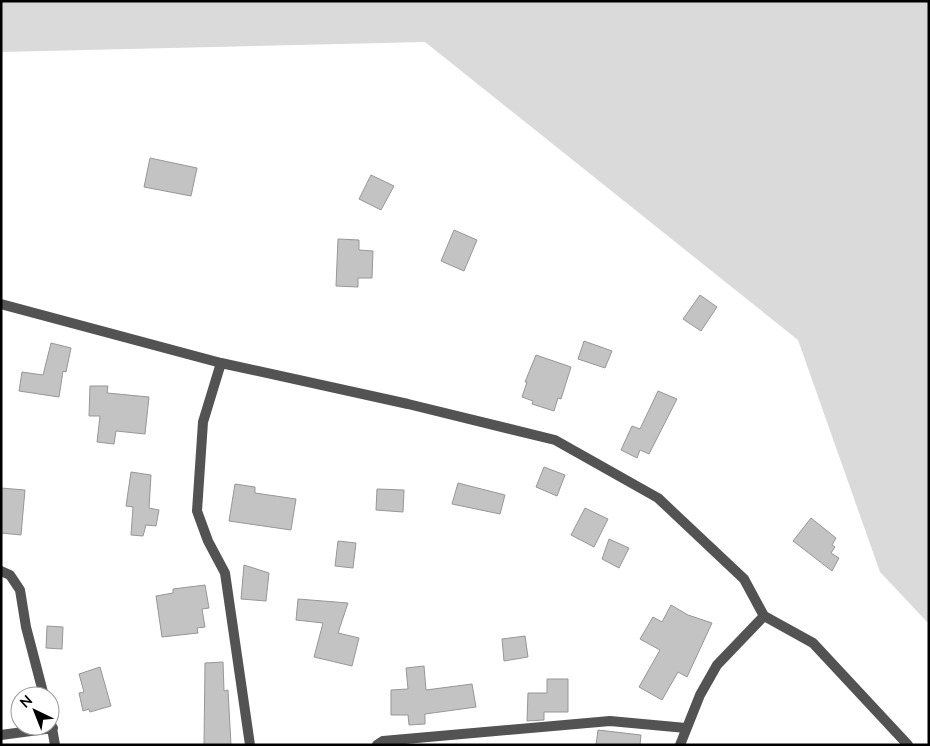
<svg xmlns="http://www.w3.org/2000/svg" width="930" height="746" font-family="Lato,sans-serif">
	<rect width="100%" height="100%" fill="#fff"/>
	<path fill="#dadada" d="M1 1H929V624L880 572 798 340 425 42 1 52Z"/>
	<path fill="#c3c3c3" stroke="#979797" d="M150 158 197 168 191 196 144 187Z
		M371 175 394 186 381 210 359 199Z
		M454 230 477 240 464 271 441 261Z
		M338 239 359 240V250L373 251 372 278H358V287L336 286Z
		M700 295 717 307 701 331 683 319Z
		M584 341 612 351 605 368 578 359Z
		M51 343 71 348 66 372 63 371 59 397 19 391 22 372 43 375Z
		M536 355 571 367 561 399 558 398 554 411 532 404 533 401 522 397 527 382H525Z
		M90 386H108L107 393 149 397 145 434 116 431 114 444 97 442 100 416H89Z
		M658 391 677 399 649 454 640 450 637 458 621 450 632 426 640 429Z
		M544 467 565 475 557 496 536 487Z
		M131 472 151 475 149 508 159 510 156 526 146 525 143 536 131 535 133 507 126 506Z
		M458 483 505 495 500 514 452 504Z
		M235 484 255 487V493L296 499 291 530 229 521Z
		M1 488 25 490 21 535 1 533Z
		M377 489 404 490 403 512 376 510Z
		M585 508 608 519 594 547 571 535Z
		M811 518 836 538 832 545 835 547 831 553 839 558 832 571 793 541Z
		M609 539 629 548 619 568 602 559Z
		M338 541 356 543 353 568 335 566Z
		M244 565 269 573 266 601 241 599Z
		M205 585 209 608 202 609 205 627 197 628 198 633 162 637 156 596 173 593V589Z
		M298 599 348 603 338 633 359 638 352 666 314 657 323 623 296 620Z
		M671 605 688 615 712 623 687 677 678 672 662 700 639 687 660 650 640 639 653 617 662 622Z
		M47 626 63 627 62 649 46 648Z
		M525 636 528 657 504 661 502 639Z
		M223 662 224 691 228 690 231 745H204L205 663Z
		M424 666 426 690 472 684 476 707 425 714V724L409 725 408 715H391V690L408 689 406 668Z
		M100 667 111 706 90 712 89 709 83 711 79 693 84 692 79 674Z
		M547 679H568V712H544V720L527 721 528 693H547Z
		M598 730 641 735 640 745H596Z"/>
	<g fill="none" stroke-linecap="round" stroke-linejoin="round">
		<path stroke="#535353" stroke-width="10" d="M1 304 221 363 408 404 555 440 658 498 744 579 764 616 813 643 908 745
			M221 363 203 422 197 511 208 541 225 573 250 745
			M1 571 10 575 20 590 26 627 44 696
			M50 717 55 745
			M1 735 53 728
			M377 745 383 741 610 721 686 728
			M680 745 700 695 717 665 764 616"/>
	</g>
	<rect width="930" height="746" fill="none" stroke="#000000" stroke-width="5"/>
	<g transform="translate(35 711) rotate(317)"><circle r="24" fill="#ffffff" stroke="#999999"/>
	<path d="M0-4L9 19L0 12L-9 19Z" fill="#000000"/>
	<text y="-8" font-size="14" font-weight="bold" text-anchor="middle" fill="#000000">N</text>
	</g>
</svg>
